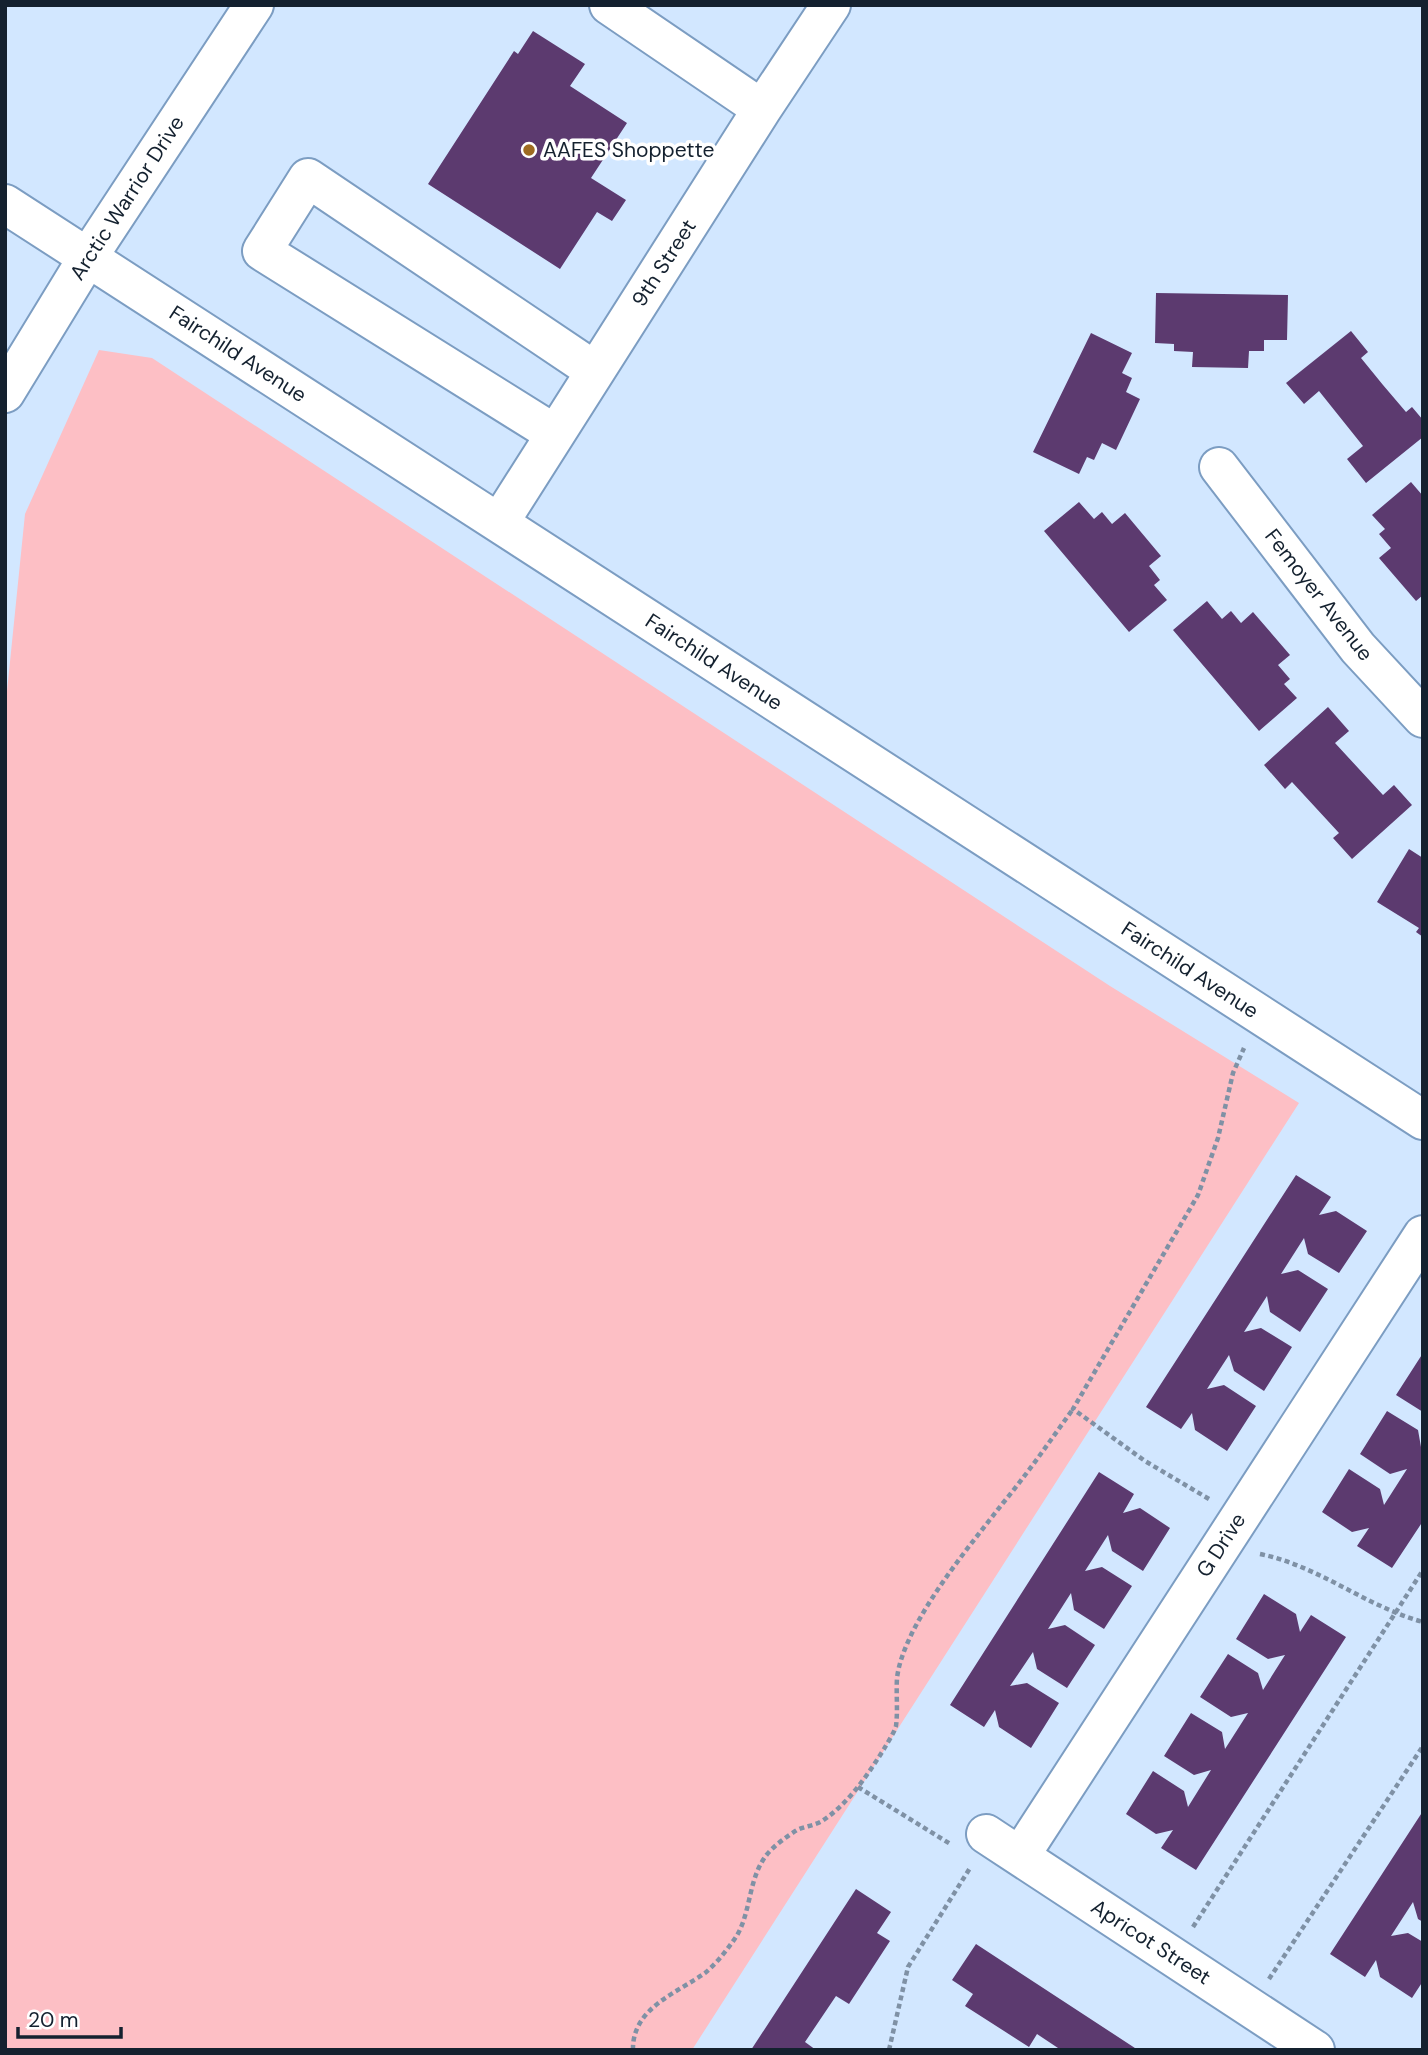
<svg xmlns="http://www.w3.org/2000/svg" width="1428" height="2055" font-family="'DM Sans',sans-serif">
	<rect width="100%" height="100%" fill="#d2e7ff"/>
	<path fill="#fdbfc5" d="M99 350 152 358 1110 986 1299 1103 692 2050H5V711L25 514Z"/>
	<path fill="#5c3a6f" d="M533 31 585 64 570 86 627 123 591 178 626 200 612 221 597 212 560 269 428 184 514 51 518 54Z
		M1156 293 1288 295 1287 340H1264V351H1249L1248 368 1192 367 1193 352 1174 351V344L1155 343Z
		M1351 331 1368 352 1361 358 1383 385 1406 412 1412 407 1423 420V437L1366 483 1347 459 1363 446 1319 391 1304 404 1286 383Z
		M1091 333 1132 353 1122 373 1132 378 1126 392 1140 399 1116 450 1102 443 1094 460 1087 457 1079 474 1033 452Z
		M1411 482 1423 496V595L1416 601 1379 558 1391 548 1379 534 1385 529 1372 515Z
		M1079 502 1094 519 1102 512 1112 524 1125 513 1161 556 1149 566 1160 580 1154 585 1167 600 1129 632 1044 531Z
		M1207 601 1222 619 1231 611 1241 623 1253 612 1290 655 1278 665 1290 679 1284 684 1297 698 1259 731 1173 630Z
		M1328 707 1349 731 1335 743 1383 795 1394 785 1412 805 1352 859 1333 838 1339 833 1292 782 1285 789 1264 765Z
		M1409 849 1423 858V937L1416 932 1419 928 1377 902Z
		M1296 1175 1331 1197 1319 1215 1336 1211 1367 1231 1339 1273 1308 1254 1304 1238 1281 1274 1298 1270 1328 1289 1300 1332 1270 1312 1267 1296 1244 1332 1261 1328 1292 1347 1264 1391 1234 1371 1229 1355 1207 1389 1224 1385 1256 1406 1227 1451 1195 1430 1192 1413 1181 1429 1146 1407Z
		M1423 1353V1412L1396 1395Z
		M1387 1411 1418 1430 1421 1447 1423 1444V1521L1392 1568 1357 1546 1369 1528 1352 1532 1322 1512 1349 1469 1380 1489 1384 1505 1407 1469 1390 1474 1360 1454Z
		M1099 1472 1134 1494 1123 1513 1140 1508 1170 1528 1143 1571 1112 1551 1108 1535 1085 1571 1102 1567 1132 1586 1104 1629 1074 1610 1071 1593 1048 1629 1065 1625 1095 1645 1067 1688 1037 1669 1033 1652 1010 1686 1027 1683 1059 1703 1031 1748 999 1727 995 1710 984 1727 950 1705Z
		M1264 1594 1296 1614 1300 1632 1311 1615 1346 1637 1196 1870 1161 1848 1173 1830 1156 1834 1126 1814 1153 1771 1184 1791 1188 1807 1211 1770 1194 1775 1164 1756 1191 1713 1222 1732 1225 1749 1248 1713 1231 1717 1200 1697 1228 1654 1258 1673 1263 1690 1285 1655 1268 1659 1236 1639Z
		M1423 1811V1922L1418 1919 1413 1902 1391 1936 1408 1933 1423 1942V1981L1412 1998 1380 1977 1376 1960 1365 1977 1330 1954Z
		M856 1889 891 1912 877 1933 890 1941 849 2004 836 1996 805 2042 816 2050H751Z
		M976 1944 1138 2050H1061L1037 2034 1029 2047 965 2006 973 1994 952 1980Z"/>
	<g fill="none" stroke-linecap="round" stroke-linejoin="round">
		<g stroke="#7c9dc2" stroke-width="42">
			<path id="minor" d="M609 5 762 109
				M5 204 1423 1120
				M555 434 262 251 308 178 595 371
				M1219 467 1358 648 1423 718
				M499 523 762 109 831 5
				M986 1834 1315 2050
				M1020 1856 1423 1235"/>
		</g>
		<g stroke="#7c9dc2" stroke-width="42">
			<path id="major" d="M5 393 88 257 254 5"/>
		</g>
		<path stroke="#7f91a5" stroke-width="4.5" stroke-dasharray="5 3.5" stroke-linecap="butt" d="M1209 1499 1145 1461 1073 1409 1198 1195 1218 1138 1233 1073 1244 1048
			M1260 1554C1319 1566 1365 1606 1423 1622
			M858 1787 952 1845
			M1193 1927 1423 1570
			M1269 1979 1423 1746
			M633 2050C632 2008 677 1993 705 1973 717 1963 727 1950 736 1937 751 1913 748 1881 765 1857 772 1847 786 1837 797 1830 805 1826 814 1826 822 1821 848 1804 867 1776 884 1749 888 1742 894 1733 896 1726 898 1710 896 1694 897 1678 899 1662 905 1648 912 1633 936 1586 971 1544 1003 1503 1028 1473 1050 1441 1073 1409
			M889 2050 908 1967 970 1868"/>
		<use href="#minor" stroke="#fff" stroke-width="38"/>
		<use href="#major" stroke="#fff" stroke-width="38"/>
	</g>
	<circle fill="#9e6b21" stroke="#fff" stroke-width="2.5" cx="529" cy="150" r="7"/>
	<g text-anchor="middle" stroke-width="7" stroke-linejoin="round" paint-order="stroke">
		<g font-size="21" fill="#14212f" stroke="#fff" text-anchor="start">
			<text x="543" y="157">AAFES Shoppette</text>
		</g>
		<g font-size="21" fill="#14212f" stroke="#fff">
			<text transform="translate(127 198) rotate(-57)" y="7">Arctic Warrior Drive</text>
			<text transform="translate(664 263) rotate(-57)" y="7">9th Street</text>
			<text transform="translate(238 354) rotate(33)" y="7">Fairchild Avenue</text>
			<text transform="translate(1319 595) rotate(52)" y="7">Femoyer Avenue</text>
			<text transform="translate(714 662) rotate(33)" y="7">Fairchild Avenue</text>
			<text transform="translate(1190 970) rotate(33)" y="7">Fairchild Avenue</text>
			<text transform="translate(1221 1545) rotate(-57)" y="7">G Drive</text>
			<text transform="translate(1151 1942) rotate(33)" y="7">Apricot Street</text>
		</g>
	</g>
	<rect width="1428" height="2055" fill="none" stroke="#14212f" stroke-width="14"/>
	<path d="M18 2027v10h103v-10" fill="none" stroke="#14212f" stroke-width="3.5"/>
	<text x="28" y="2027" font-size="21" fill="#14212f" stroke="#ffffff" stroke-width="5" paint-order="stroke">20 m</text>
</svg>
